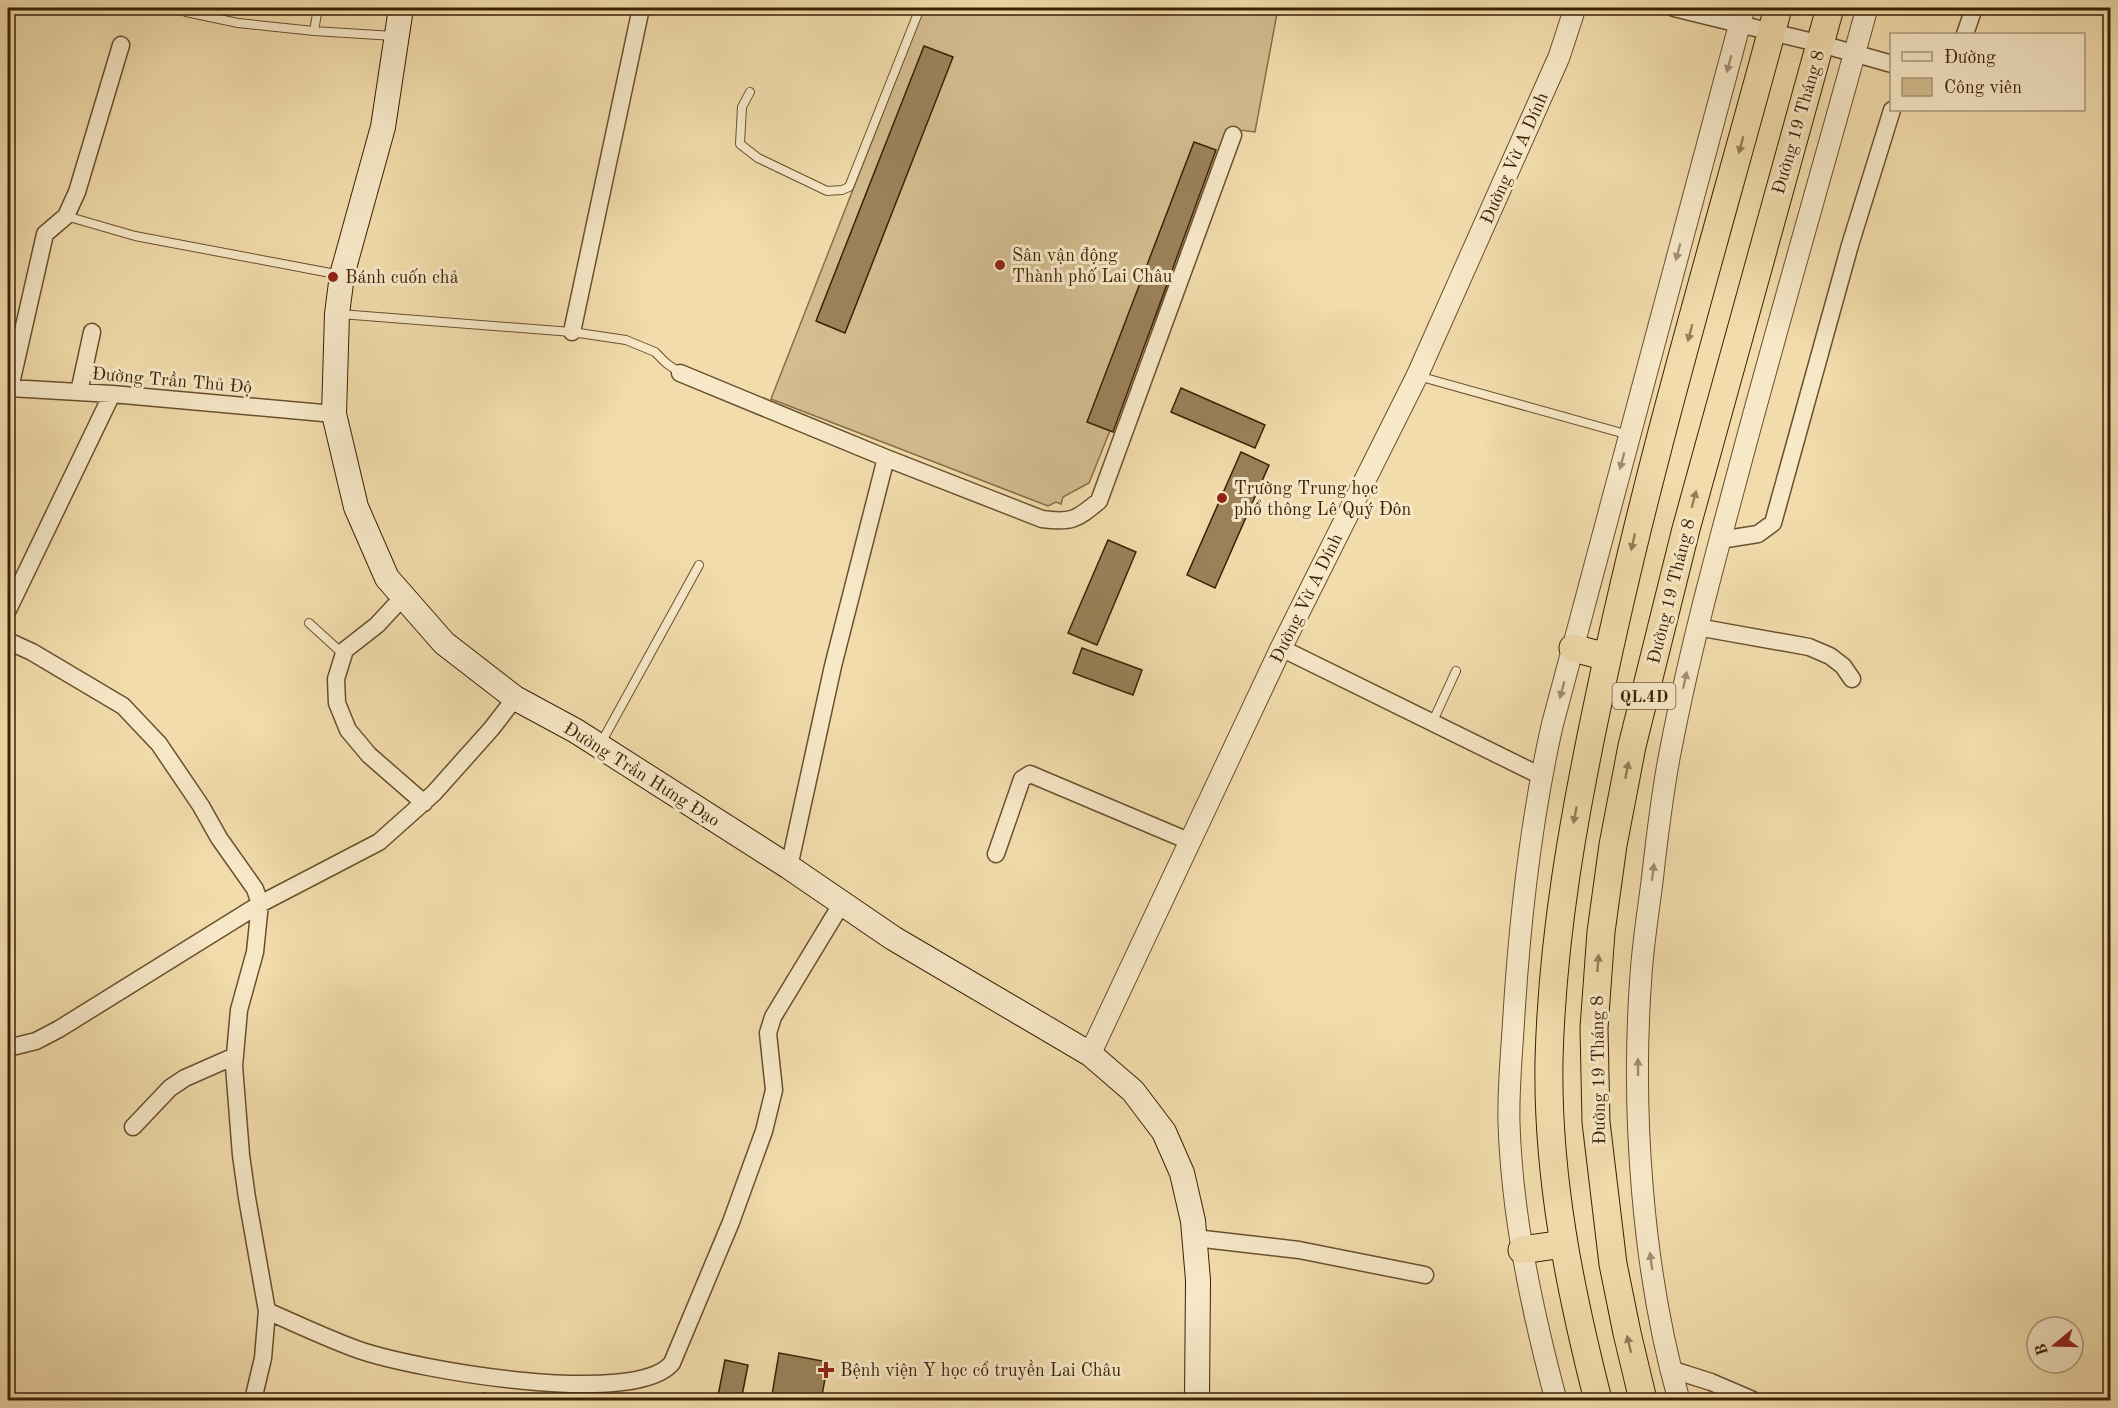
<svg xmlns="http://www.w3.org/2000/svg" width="2118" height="1408" font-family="'Old Standard TT',serif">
	<rect width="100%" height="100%" fill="#f2dcab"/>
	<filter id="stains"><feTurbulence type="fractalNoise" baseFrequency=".00333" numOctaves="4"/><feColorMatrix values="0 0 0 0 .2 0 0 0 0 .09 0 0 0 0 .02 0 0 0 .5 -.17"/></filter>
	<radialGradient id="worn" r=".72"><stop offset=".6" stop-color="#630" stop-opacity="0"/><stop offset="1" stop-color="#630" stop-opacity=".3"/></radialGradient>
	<path fill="#d3bc8f" stroke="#876e4a" stroke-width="1.5" d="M924 8H1278L1255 132 1231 129 1089 483 1063 497 1061 504 1056 502 1048 506 771 399Z"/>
	<path fill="#9a825b" stroke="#3b2104" stroke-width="1.5" d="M924 46 953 57 845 333 816 321Z
		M1194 142 1216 150 1113 432 1087 422Z
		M1181 388 1265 425 1255 448 1171 412Z
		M1241 452 1269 465 1215 588 1187 575Z
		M1108 540 1136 552 1097 645 1068 633Z
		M1082 648 1142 670 1133 695 1073 673Z
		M779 1353 828 1362 821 1401H771Z
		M725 1360 748 1365 741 1401H717Z"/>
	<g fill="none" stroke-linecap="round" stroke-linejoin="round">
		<g stroke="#69502e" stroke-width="10">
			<path id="service" d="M186 12 238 23 314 31 394 36
				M314 31 318 8
				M750 92 742 107 740 144 758 158 827 191 842 190 849 187 920 8
				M66 216 135 236 341 275
				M340 314 572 332 626 340 655 352 666 363 680 373
				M1418 376 1629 435
				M309 623 343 654
				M1432 723 1456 671
				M601 743 699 565"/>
		</g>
		<g stroke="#69502e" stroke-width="19">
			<path id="minor" d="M1674 8 1821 44 1892 64
				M1965 34 1974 8
				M572 332 641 8
				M680 373 886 458 1042 519C1071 523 1076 520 1099 501L1233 135
				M10 388 45 234 66 216 77 192 121 45
				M8 391 10 388 112 394 334 414
				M79 392 92 332
				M1720 540 1758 534 1773 523 1850 245 1892 110
				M403 597 377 625 345 650 336 679 337 703 348 730 369 755 424 803
				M8 610 112 394
				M1697 627 1809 647 1830 656 1843 666 1852 679
				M8 641 32 652 123 706 159 744 201 806 219 838 255 889 260 904 255 952 239 1010 234 1066 241 1155 247 1198 267 1311 263 1358 253 1400
				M1281 648 1541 776
				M996 854 1022 779 1030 774 1191 842
				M789 867 833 666 886 458
				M8 1048 36 1041 59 1029 260 904 379 842 434 793 492 728 515 698
				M133 1127 170 1088 185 1078 235 1056
				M1195 1238 1299 1250 1425 1275
				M267 1311C297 1324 328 1339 359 1350 417 1370 635 1408 672 1363L731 1222 764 1131 774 1090 768 1033 773 1017 842 903
				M1670 1369 1711 1382 1753 1400"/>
		</g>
		<g stroke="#69502e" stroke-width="23">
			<path id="tertiary" d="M1090 1054 1281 648 1417 376 1559 57 1575 8
				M1556 1400C1532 1310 1512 1217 1509 1123 1508 1087 1512 1050 1514 1014 1520 918 1531 820 1552 726L1744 8
				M1679 1400C1642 1270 1631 1110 1641 975 1643 944 1648 913 1652 882 1657 837 1662 792 1671 748 1689 654 1714 562 1739 469 1780 315 1825 162 1867 8"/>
		</g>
		<g stroke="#3b2104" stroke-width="26">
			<path id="secondary" d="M401 8 383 127 342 275 337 314 334 414 356 507 387 578 444 643 515 698 576 731 789 867 893 938 1090 1054 1133 1091 1164 1132 1182 1173 1193 1221 1198 1280 1197 1400"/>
		</g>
		<g stroke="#3b2104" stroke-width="29">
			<path id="trunk" d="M1573 648 1607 657
				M1522 1250 1564 1244
				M1598 1400C1570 1290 1547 1177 1549 1061 1552 937 1574 815 1600 693 1648 462 1717 235 1778 8
				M1643 1400 1627 1333 1613 1264 1596 1122 1594 1028 1601 932 1613 845 1632 746 1686 529 1830 8"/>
		</g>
		<path stroke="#3b2104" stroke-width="4" stroke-dasharray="4.5 3" stroke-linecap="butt" d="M480 1400 485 1393"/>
		<use href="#service" stroke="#f7e8c8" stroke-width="8"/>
		<use href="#minor" stroke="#f7e8c8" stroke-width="16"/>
		<use href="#tertiary" stroke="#f7e8c8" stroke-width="21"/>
		<use href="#secondary" stroke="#f7e8c8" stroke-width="24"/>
		<use href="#trunk" stroke="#f2dcab" stroke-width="27"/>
	</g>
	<defs><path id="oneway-solid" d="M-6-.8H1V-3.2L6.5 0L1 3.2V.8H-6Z" transform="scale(1.5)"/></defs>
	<g fill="#a28e70">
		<use href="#oneway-solid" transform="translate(1729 64) rotate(105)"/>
		<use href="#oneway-solid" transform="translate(1678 252) rotate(105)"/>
		<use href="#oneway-solid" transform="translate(1622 461) rotate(105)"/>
		<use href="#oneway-solid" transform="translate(1685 680) rotate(-78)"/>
		<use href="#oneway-solid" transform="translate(1562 690) rotate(105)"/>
		<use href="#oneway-solid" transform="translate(1653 872) rotate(-83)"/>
		<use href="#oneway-solid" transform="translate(1638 1067) rotate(-90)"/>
		<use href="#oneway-solid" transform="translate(1651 1261) rotate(-98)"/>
	</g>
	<g fill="#967e58">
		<use href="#oneway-solid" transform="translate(1741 145) rotate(105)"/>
		<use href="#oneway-solid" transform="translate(1690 333) rotate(105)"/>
		<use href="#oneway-solid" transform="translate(1694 499) rotate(-75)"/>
		<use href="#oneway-solid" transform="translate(1633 542) rotate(103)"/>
		<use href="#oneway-solid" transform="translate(1627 770) rotate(-79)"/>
		<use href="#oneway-solid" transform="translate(1575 815) rotate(101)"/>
		<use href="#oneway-solid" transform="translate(1598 963) rotate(-86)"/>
		<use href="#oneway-solid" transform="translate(1629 1344) rotate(-103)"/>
	</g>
	<g fill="#8f2418" stroke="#f7e8c8" stroke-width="2">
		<circle cx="1000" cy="265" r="6"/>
		<circle cx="333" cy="277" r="6"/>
		<circle cx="1222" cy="498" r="6"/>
		<path d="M823 1361h6v6h6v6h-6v6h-6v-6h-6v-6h6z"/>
	</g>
	<g text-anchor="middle" stroke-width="6" stroke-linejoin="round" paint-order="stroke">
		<rect fill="#f7e8c8" stroke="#735d3f" stroke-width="1.5" x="1612.5" y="683" width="63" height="26" rx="4.5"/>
		<g font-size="16" font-weight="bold" fill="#3b2104">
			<text x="1644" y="702">QL.4D</text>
		</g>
		<g font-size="18" fill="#3b2104" stroke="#f7e8c8">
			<text transform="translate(1798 122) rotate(-74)" y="6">Đường 19 Tháng 8</text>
			<text transform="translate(1514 158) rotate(-66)" y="6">Đường Vừ A Dính</text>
			<text transform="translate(172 380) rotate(5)" y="6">Đường Trần Thủ Độ</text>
			<text transform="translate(1671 591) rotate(-76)" y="6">Đường 19 Tháng 8</text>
			<text transform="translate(1306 598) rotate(-64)" y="6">Đường Vừ A Dính</text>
			<text transform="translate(642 774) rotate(32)" y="6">Đường Trần Hưng Đạo</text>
			<text transform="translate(1598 1070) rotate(-91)" y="6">Đường 19 Tháng 8</text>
		</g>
		<g font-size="18" fill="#3b2104" stroke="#f7e8c8" text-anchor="start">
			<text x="1012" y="261">Sân vận động<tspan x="1012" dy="21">Thành phố Lai Châu</tspan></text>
			<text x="345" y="283">Bánh cuốn chả</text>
			<text x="1234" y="494">Trường Trung học<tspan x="1234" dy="21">phổ thông Lê Quý Đôn</tspan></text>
			<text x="840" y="1376">Bệnh viện Y học cổ truyền Lai Châu</text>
		</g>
	</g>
	<rect width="2118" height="1408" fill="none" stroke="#f2dcab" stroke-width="30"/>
	<rect x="9" y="9" width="2100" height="1390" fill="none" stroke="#3b2104" stroke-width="3"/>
	<rect x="15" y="15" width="2088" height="1378" fill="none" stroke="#3b2104" stroke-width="1.5"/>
	<rect x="1890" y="33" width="195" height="78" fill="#f7e8c8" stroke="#ac987a" stroke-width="1.5"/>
	<rect x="1902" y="52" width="30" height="9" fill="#f7e8c8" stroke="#ac987a" stroke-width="1.5"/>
	<text x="1944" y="63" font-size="18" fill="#3b2104">Đường</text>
	<rect x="1902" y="78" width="30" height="18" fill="#d3bc8f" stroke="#ac987a" stroke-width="1.5"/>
	<text x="1944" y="93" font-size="18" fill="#3b2104">Công viên</text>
	<g transform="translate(2055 1345) rotate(251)"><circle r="28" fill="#f7e8c8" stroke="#ac987a" stroke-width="1.5"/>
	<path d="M0-4.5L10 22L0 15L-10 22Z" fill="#8f2418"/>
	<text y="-9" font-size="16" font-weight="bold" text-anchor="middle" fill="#3b2104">B</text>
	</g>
	<rect width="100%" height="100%" filter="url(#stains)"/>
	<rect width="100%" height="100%" fill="url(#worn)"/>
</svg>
